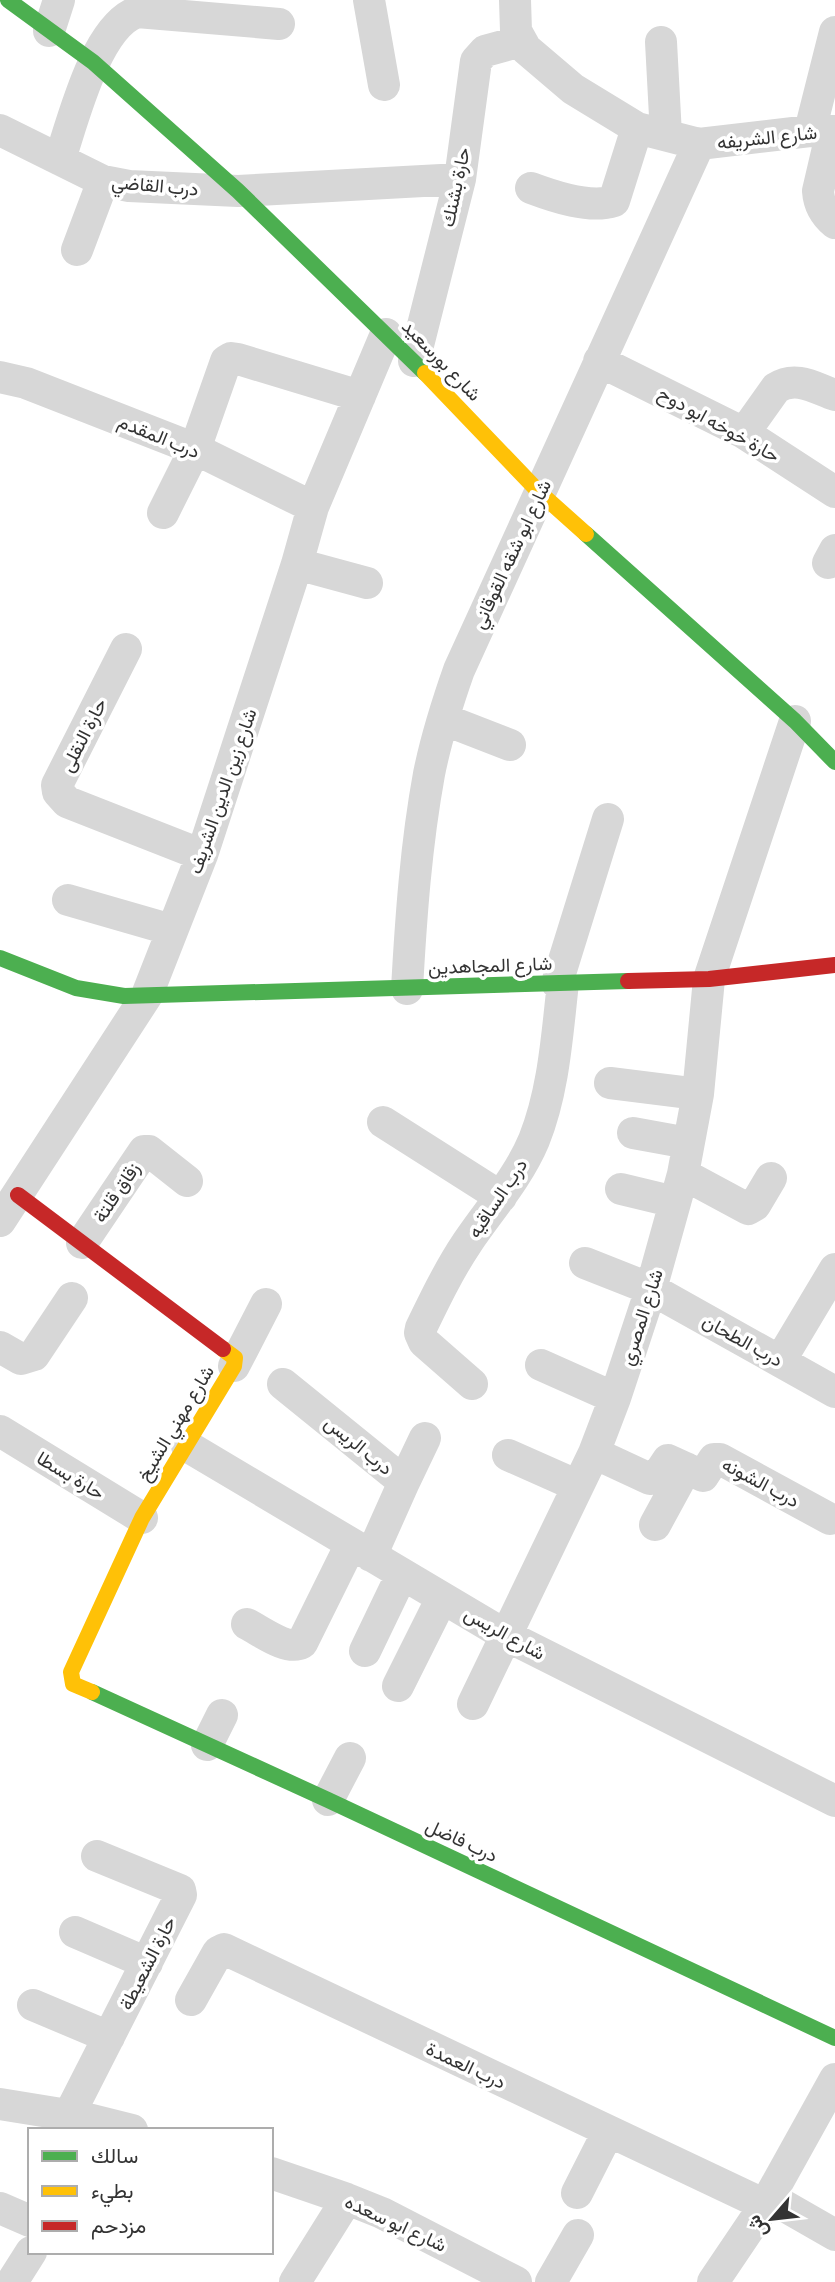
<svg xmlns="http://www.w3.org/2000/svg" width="835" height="2282" font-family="Manrope,Vazirmatn,sans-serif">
	<rect width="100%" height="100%" fill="#fff"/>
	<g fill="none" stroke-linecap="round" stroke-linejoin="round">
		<path stroke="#d7d7d7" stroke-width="32" d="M369 0 384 85
			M515 0 516 31 526 49 573 89 637 128 699 144 810 131H835
			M49 31 59 0
			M661 42 666 135
			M0 130 103 181 129 186 238 191 460 179
			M810 131 835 32
			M832 131 818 191C819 205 824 214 835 223
			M60 159C73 120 96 26 137 12L279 24
			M531 188C555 197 590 209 614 201L637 128
			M77 250 103 181
			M414 361 460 179 476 61 485 51 521 41
			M599 361 744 433 835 492
			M0 377 26 383 195 449 313 507
			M744 433 776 388C796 375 815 388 835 395
			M163 513 195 449 226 361 231 358 238 359 360 396
			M828 563 835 550
			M297 564 367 583
			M126 649 57 785 58 792 67 802 202 855
			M443 719 510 745
			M68 900 172 930
			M557 983 608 819
			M407 989C411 917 416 845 429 774 436 739 447 704 459 670L699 144
			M610 1083 698 1094
			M383 1122 501 1197
			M633 1133 688 1143
			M683 1174 748 1209 755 1205 771 1178
			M621 1189 675 1202
			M0 1221 147 995 202 855 297 564 313 507 386 334
			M82 1243 144 1151H149L187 1181
			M585 1263 651 1289 835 1392
			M0 1347 21 1359 34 1355 72 1298
			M780 1361 835 1269
			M541 1365 615 1398
			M234 1366 266 1304
			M283 1384 404 1482 371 1556
			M472 1384 424 1342 420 1333 421 1328C435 1299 449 1270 467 1243 490 1209 518 1178 534 1140 554 1090 557 1035 563 983
			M0 1431 142 1518
			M187 1446 505 1635 835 1801
			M594 1453 650 1479 656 1478 668 1460 703 1476 714 1459H720L830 1519
			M508 1455 578 1486
			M404 1482 425 1438
			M655 1525 686 1468
			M247 1624C261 1631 287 1651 302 1643L351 1544
			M365 1651 402 1574
			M398 1686 442 1598
			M473 1704 594 1453 615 1398 651 1289 683 1174 698 1094 709 979 795 721
			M207 1745 222 1715
			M328 1800 350 1758
			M75 1932 147 1963
			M191 2000 218 1952 224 1949 765 2205
			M33 2005 109 2037
			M0 2104 80 2117 132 2130
			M69 2115 181 1895 180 1890 97 1856
			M271 2173 347 2199 382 2213 516 2282
			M577 2193 608 2132
			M769 2197 835 2235
			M0 2208 30 2221
			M12 2282 31 2252
			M295 2282 347 2199
			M551 2282 578 2235
			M713 2282 765 2205 835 2079"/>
		<path stroke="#4caf50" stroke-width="16" d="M8 0 93 62 238 191 425 373
			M586 534 795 721 835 762
			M0 958 76 988 124 996 628 981
			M92 1692 328 1800 835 2038"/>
		<path stroke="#ffc107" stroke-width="16" d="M425 373 539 492 586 534
			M92 1692 73 1684 71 1672 142 1518 234 1366 235 1358 223 1349"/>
		<path stroke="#c62828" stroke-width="16" d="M628 981 709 979 835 965
			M18 1195 223 1349"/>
	</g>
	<g text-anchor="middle" stroke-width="7" stroke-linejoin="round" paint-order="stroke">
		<g font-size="19" fill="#333" stroke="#fff">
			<text transform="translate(767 137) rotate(-6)" y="7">شارع الشريفه</text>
			<text transform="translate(155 185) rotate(5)" y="7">درب القاضي</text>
			<text transform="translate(455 187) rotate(-78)" y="7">حارة بشنك</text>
			<text transform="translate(442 360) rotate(46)" y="7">شارع بورسعيد</text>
			<text transform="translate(719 424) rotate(29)" y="7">حارة خوخه ابو دوح</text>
			<text transform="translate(159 436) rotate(22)" y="7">درب المقدم</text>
			<text transform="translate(511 554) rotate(-65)" y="7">شارع ابو شقه القوقاني</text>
			<text transform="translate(83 735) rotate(-63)" y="7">حارة النقلى</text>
			<text transform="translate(222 791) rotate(-71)" y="7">شارع زين الدين الشريف</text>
			<text transform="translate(490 965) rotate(-2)" y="7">شارع المجاهدين</text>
			<text transform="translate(116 1192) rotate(-56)" y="7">زقاق قلتة</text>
			<text transform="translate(497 1198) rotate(-56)" y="7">درب الساقيه</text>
			<text transform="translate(641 1317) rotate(-72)" y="7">شارع المصري</text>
			<text transform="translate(743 1340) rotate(29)" y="7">درب الطحان</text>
			<text transform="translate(175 1423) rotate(-59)" y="7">شارع مهني الشيخ</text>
			<text transform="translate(359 1445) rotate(39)" y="7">درب الريس</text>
			<text transform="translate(71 1475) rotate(31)" y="7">حارة بسطا</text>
			<text transform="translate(761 1482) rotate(28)" y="7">درب الشونه</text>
			<text transform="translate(505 1633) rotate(29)" y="7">شارع الريس</text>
			<text transform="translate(462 1840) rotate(25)" y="7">درب فاضل</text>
			<text transform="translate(147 1963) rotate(-63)" y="7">حارة الشعيطة</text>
			<text transform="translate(466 2065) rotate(25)" y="7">درب العمدة</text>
			<text transform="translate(396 2223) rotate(25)" y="7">شارع ابو سعده</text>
		</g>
	</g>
	<rect x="28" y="2128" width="245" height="126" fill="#ffffff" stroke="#adadad" stroke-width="2"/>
	<rect x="42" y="2151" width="35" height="10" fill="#4caf50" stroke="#adadad" stroke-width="2"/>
	<text x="91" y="2163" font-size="21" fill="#333333">سالك</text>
	<rect x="42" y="2186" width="35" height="10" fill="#ffc107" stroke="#adadad" stroke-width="2"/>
	<text x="91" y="2198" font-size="21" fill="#333333">بطيء</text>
	<rect x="42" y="2221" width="35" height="10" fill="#c62828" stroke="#adadad" stroke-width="2"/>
	<text x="91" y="2233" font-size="21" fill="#333333">مزدحم</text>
	<g transform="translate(772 2219) rotate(242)" stroke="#ffffff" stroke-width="5" paint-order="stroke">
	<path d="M0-5L12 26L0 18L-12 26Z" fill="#333333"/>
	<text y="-10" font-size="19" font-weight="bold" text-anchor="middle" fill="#333333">ش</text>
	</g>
</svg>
